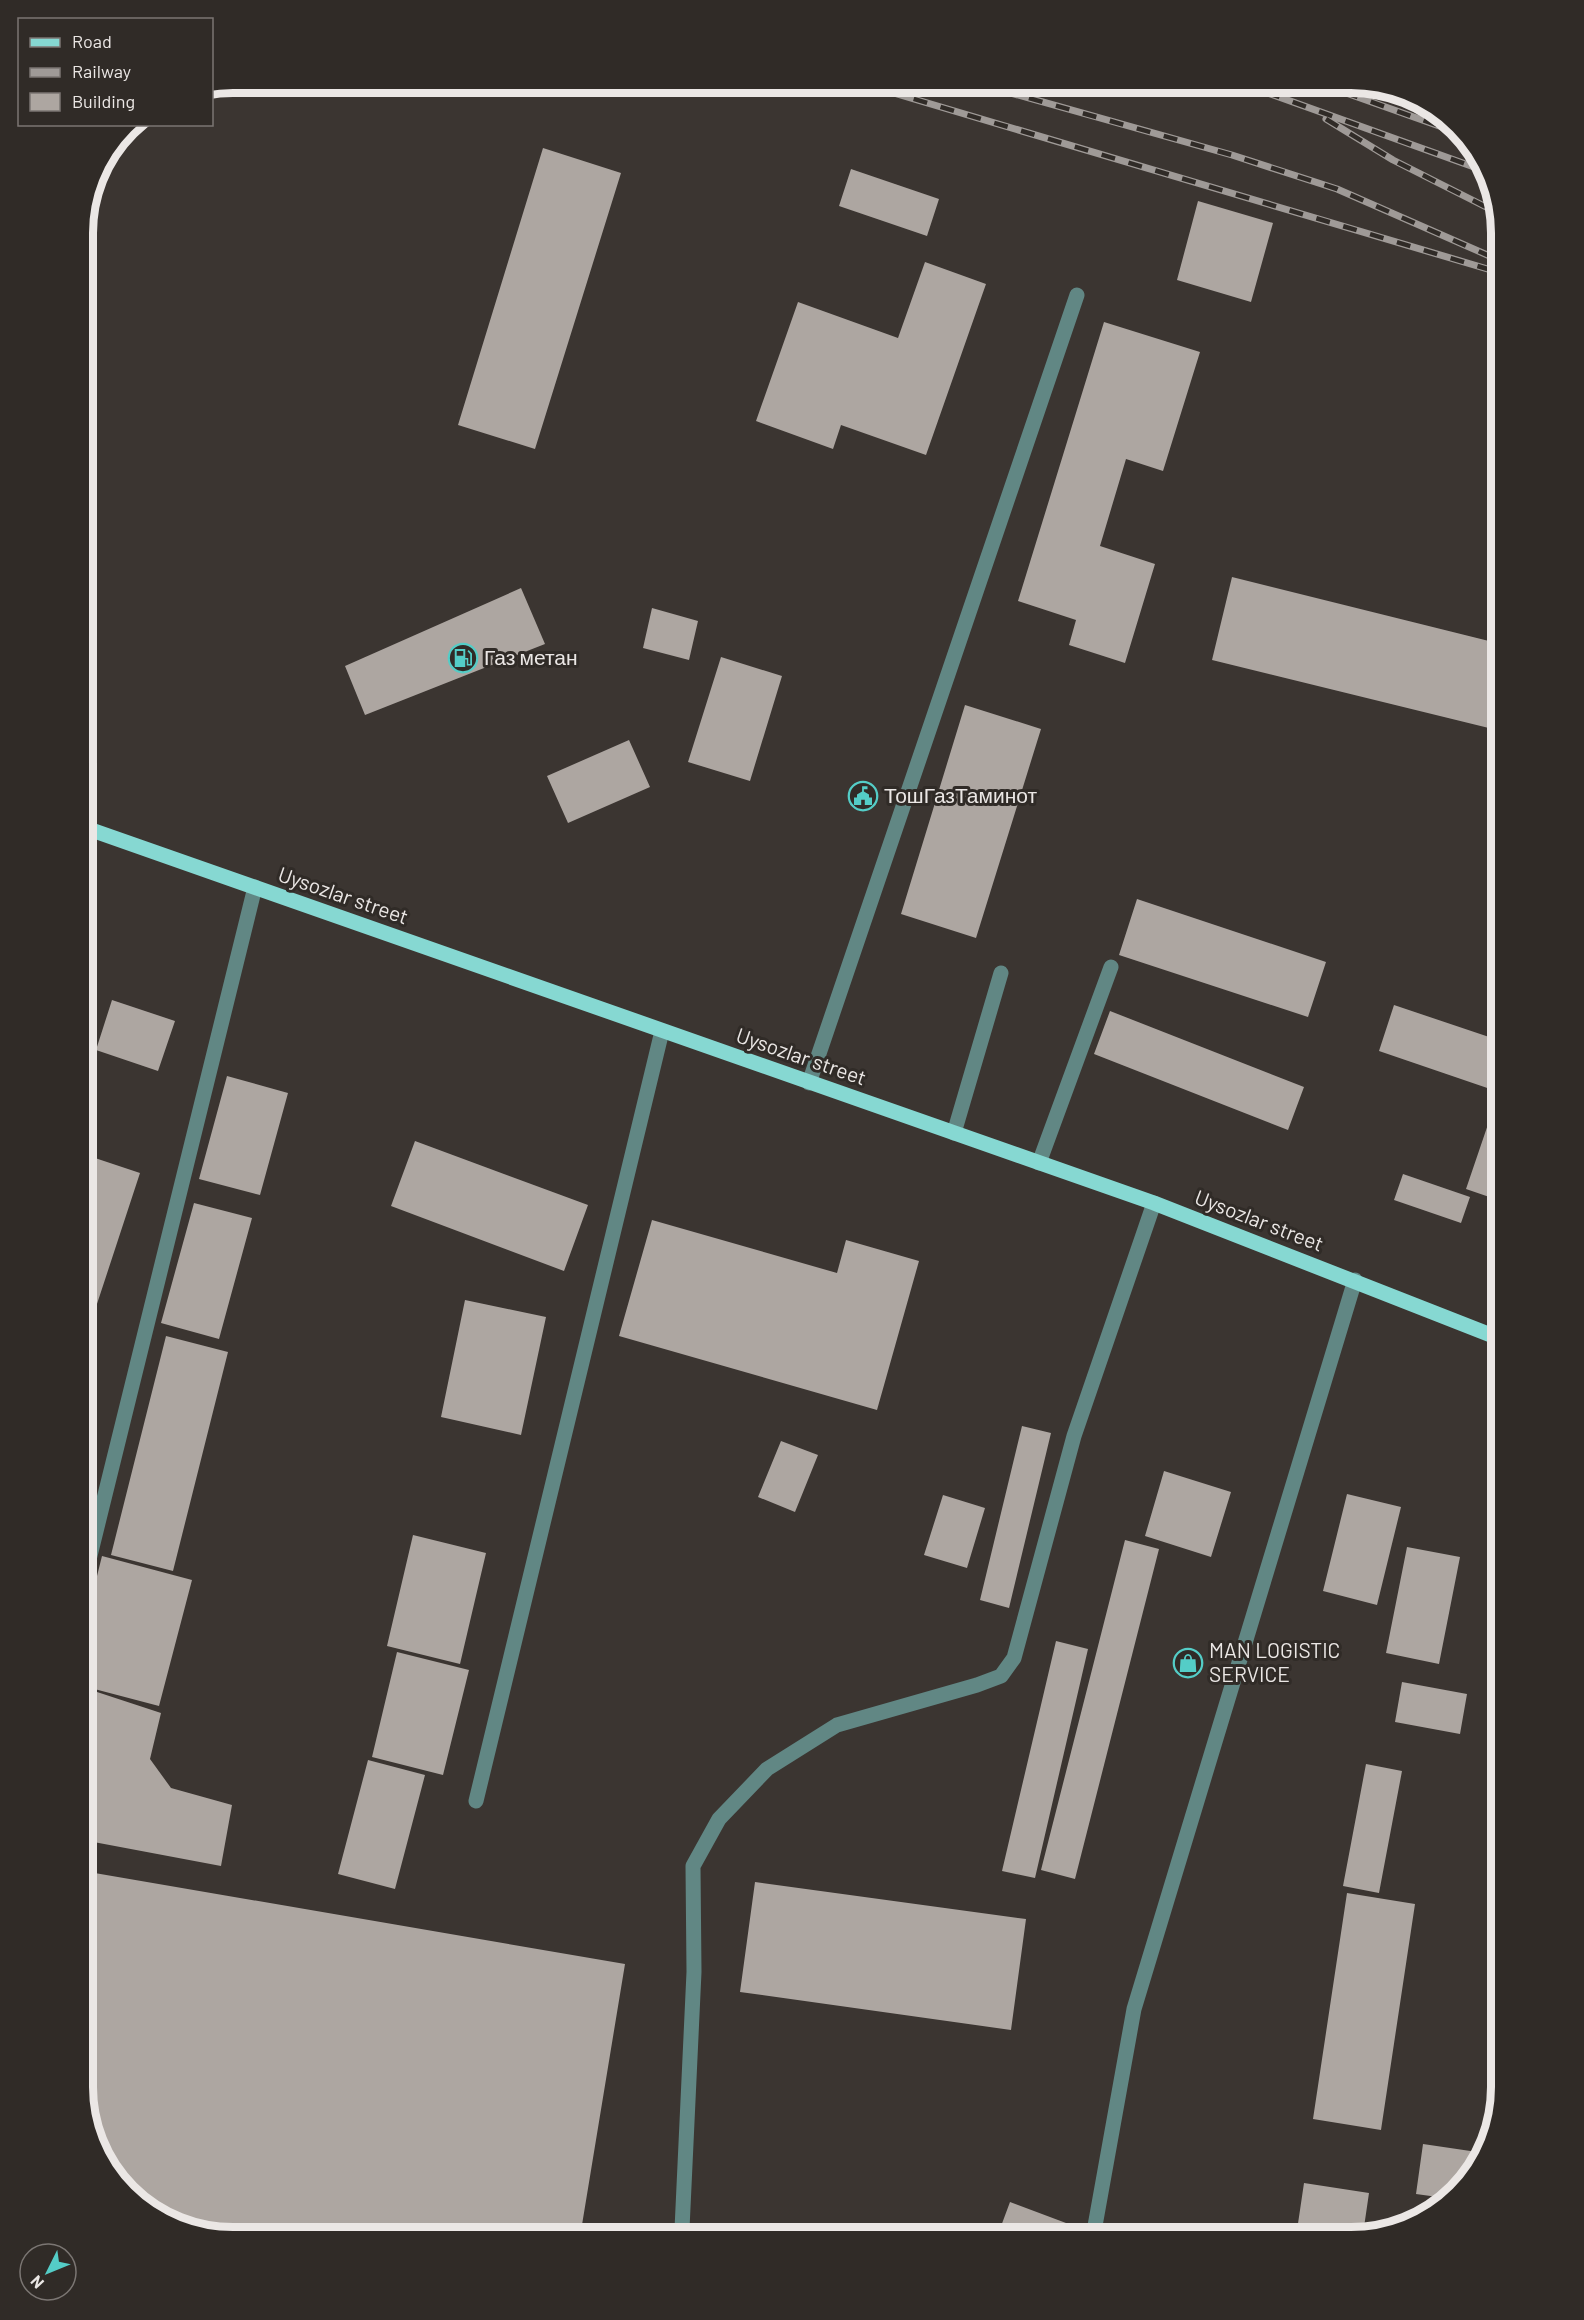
<svg xmlns="http://www.w3.org/2000/svg" width="1584" height="2320" font-family="Barlow,sans-serif">
	<rect width="100%" height="100%" fill="#3b3531"/>
	<path fill="#ada6a1" d="M543 148 621 173 535 449 458 425Z
		M851 169 939 199 927 236 839 206Z
		M1198 201 1273 223 1251 302 1177 280Z
		M925 262 986 284 926 455 841 425 833 449 756 421 798 302 898 338Z
		M1104 322 1200 352 1163 471 1126 459 1100 546 1155 564 1125 663 1069 645 1076 620 1018 601Z
		M1232 577 1501 644V731L1212 660Z
		M521 588 545 644 365 715 345 666Z
		M652 608 698 621 689 660 643 648Z
		M721 657 782 676 750 781 688 762Z
		M965 705 1041 729 976 938 901 914Z
		M629 740 650 787 568 823 547 776Z
		M1137 899 1326 962 1308 1017 1119 955Z
		M112 1000 175 1021 158 1071 96 1050Z
		M1394 1005 1501 1041V1201L1466 1189 1499 1092 1379 1051Z
		M1110 1011 1304 1087 1288 1130 1094 1054Z
		M83 1057 95 1060 83 1105Z
		M227 1076 288 1093 260 1195 199 1179Z
		M415 1141 588 1205 564 1271 391 1206Z
		M83 1154 140 1173 96 1307 83 1303Z
		M1403 1174 1470 1197 1461 1223 1394 1200Z
		M194 1203 252 1218 219 1339 161 1323Z
		M652 1220 837 1273 846 1240 919 1261 877 1410 619 1336Z
		M465 1300 546 1317 521 1435 441 1417Z
		M166 1336 228 1352 173 1571 111 1555Z
		M1022 1426 1051 1433 1009 1608 980 1600Z
		M781 1441 818 1455 795 1512 758 1497Z
		M1164 1471 1231 1492 1211 1557 1145 1536Z
		M1347 1494 1401 1507 1377 1605 1323 1591Z
		M943 1495 985 1508 967 1568 924 1555Z
		M413 1535 486 1553 460 1664 387 1646Z
		M1125 1540 1159 1549 1075 1879 1041 1870Z
		M1407 1547 1460 1557 1439 1664 1386 1653Z
		M102 1556 192 1580 159 1706 83 1686V1632Z
		M1056 1641 1088 1649 1035 1878 1002 1871Z
		M397 1652 469 1670 443 1775 372 1757Z
		M1402 1682 1467 1694 1460 1734 1395 1722Z
		M94 1691 161 1713 150 1759 171 1788 232 1805 221 1866 83 1840V1737Z
		M368 1760 425 1775 395 1889 338 1874Z
		M1366 1764 1402 1771 1379 1893 1343 1886Z
		M83 1871 625 1964 580 2237H223L157 2217 102 2162 82 2087Z
		M755 1882 1026 1919 1011 2030 740 1992Z
		M1347 1893 1415 1904 1381 2130 1313 2119Z
		M1423 2144 1484 2153 1481 2163 1445 2198 1416 2194Z
		M1304 2183 1369 2193 1363 2234 1351 2238 1296 2237Z
		M1010 2202 1066 2223 1061 2237H997Z"/>
	<g fill="none" stroke-linecap="round" stroke-linejoin="round">
		<path stroke="#618784" stroke-width="15" d="M809 1083 1077 295
			M954 1133 1001 973
			M1039 1163 1111 967
			M83 1584 255 887
			M476 1801 662 1031
			M673 2237 682 2229 694 1972 693 1866 719 1819 767 1769 837 1725 977 1685 1001 1676 1014 1658 1074 1436 1154 1203
			M1093 2237 1134 2009 1355 1280"/>
		<path stroke="#86d8d2" stroke-width="15" d="M83 827 1154 1203 1501 1339"/>
		<g stroke="#9f9a97" stroke-width="7">
			<path id="rail" d="M860 83 1501 273
				M975 83 1232 155 1337 189 1501 261
				M1240 83 1485 171
				M1318 83 1456 132
				M1326 119 1393 160 1496 212"/>
		</g>
		<use href="#rail" stroke="#302b27" stroke-width="4.5" stroke-dasharray="14" stroke-linecap="butt"/>
	</g>
	<defs>
		<g id="fuel-ring" transform="scale(1.5)"><circle r="9.5" fill="#302b27" stroke="#54cdc7" stroke-width="1.5"/><path d="M-5.5-6h7V0h2V4h1.3V-2.5L3-4.5l.8-.8L6-3V5H2.5V1h-1V6h-7ZM-4.2-4.7v3.2H.2V-4.7Z" fill="#54cdc7"/></g>
		<g id="civic-ring" transform="scale(1.5)"><circle r="9.5" fill="#302b27" stroke="#54cdc7" stroke-width="1.5"/><path d="M-.6-6.5H3V-4.5H.6V-3L4-1V1h2V6H-6V1h2V-1L-.6-3ZM-1.2 2.5V6h2.4V2.5Z" fill="#54cdc7"/></g>
		<g id="shop-ring" transform="scale(1.5)"><circle r="9.5" fill="#302b27" stroke="#54cdc7" stroke-width="1.5"/><path d="M-5-2.5h2.3a2.7 3.5 0 0 1 5.4 0H5L5.5 6h-11ZM-1.5-2.5h3a1.5 2.3 0 0 0-3 0Z" fill="#54cdc7"/></g>
	</defs>
	<g fill-rule="evenodd">
		<use href="#fuel-ring" x="463" y="658"/>
		<use href="#civic-ring" x="863" y="796"/>
		<use href="#shop-ring" x="1188" y="1663"/>
	</g>
	<g text-anchor="middle" stroke-width="6" stroke-linejoin="round" paint-order="stroke">
		<g font-size="21" fill="#ebe7e5" stroke="#302b27" text-anchor="start">
			<text x="484" y="665">Газ метан</text>
			<text x="884" y="803">ТошГазТаминот</text>
			<text x="1209" y="1658">MAN LOGISTIC<tspan x="1209" dy="24">SERVICE</tspan></text>
		</g>
		<g font-size="21" fill="#ebe7e5" stroke="#302b27">
			<text transform="translate(343 896) rotate(19)" y="7">Uysozlar street</text>
			<text transform="translate(801 1057) rotate(19)" y="7">Uysozlar street</text>
			<text transform="translate(1259 1221) rotate(21)" y="7">Uysozlar street</text>
		</g>
	</g>
	<path d="M0 0H1584V2320H0ZM233 93H1351A140 140 0 0 1 1491 233V2087A140 140 0 0 1 1351 2227H233A140 140 0 0 1 93 2087V233A140 140 0 0 1 233 93Z" fill="#302b27" fill-rule="evenodd"/>
	<path fill="none" stroke="#ebe7e5" stroke-width="8" d="M233 93H1351A140 140 0 0 1 1491 233V2087A140 140 0 0 1 1351 2227H233A140 140 0 0 1 93 2087V233A140 140 0 0 1 233 93Z"/>
	<rect x="18" y="18" width="195" height="108" fill="#302b27" stroke="#7b7673" stroke-width="1.5"/>
	<rect x="30" y="38" width="30" height="9" fill="#86d8d2" stroke="#7b7673" stroke-width="1.5"/>
	<text x="72" y="48" font-size="18" fill="#ebe7e5">Road</text>
	<rect x="30" y="68" width="30" height="9" fill="#9f9a97" stroke="#7b7673" stroke-width="1.5"/>
	<text x="72" y="78" font-size="18" fill="#ebe7e5">Railway</text>
	<rect x="30" y="93" width="30" height="18" fill="#ada6a1" stroke="#7b7673" stroke-width="1.5"/>
	<text x="72" y="108" font-size="18" fill="#ebe7e5">Building</text>
	<g transform="translate(48 2272) rotate(227)"><circle r="28" fill="#302b27" stroke="#7b7673" stroke-width="1.5"/>
	<path d="M0-4.5L10 22L0 15L-10 22Z" fill="#54cdc7"/>
	<text y="-9" font-size="16" font-weight="bold" text-anchor="middle" fill="#ebe7e5">N</text>
	</g>
</svg>
